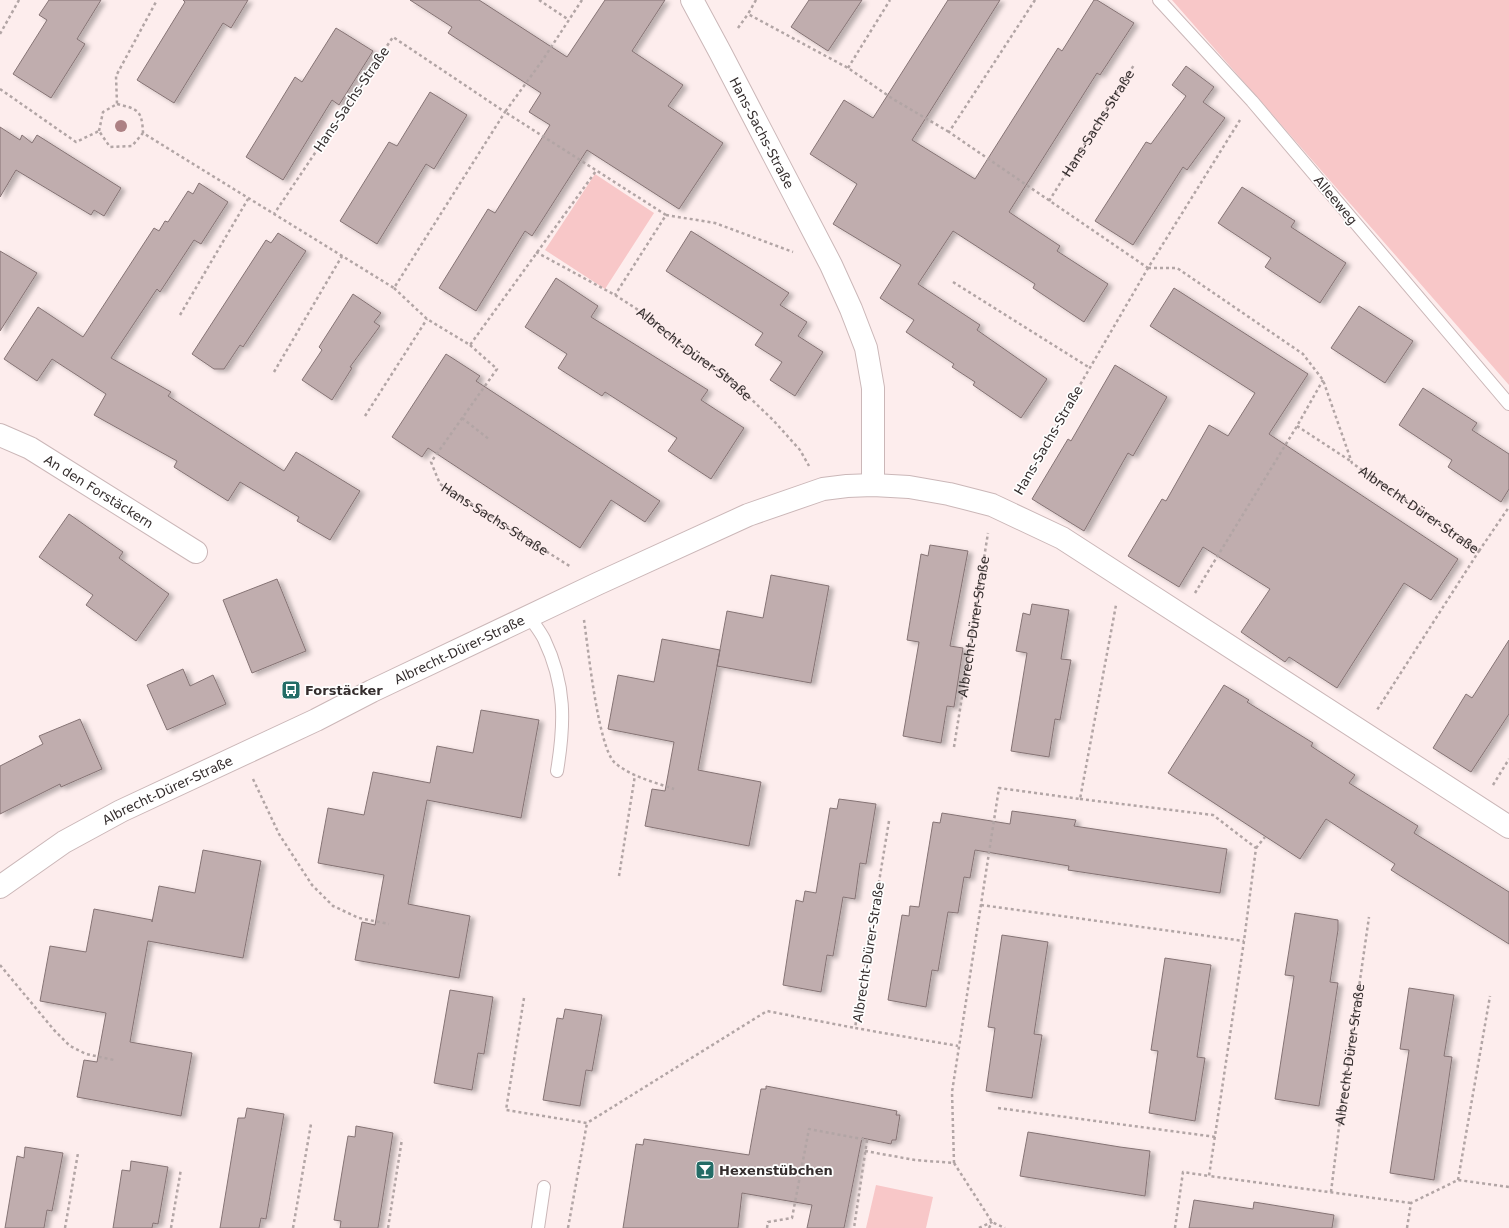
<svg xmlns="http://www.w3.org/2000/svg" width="1509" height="1228" font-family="'DejaVu Sans',sans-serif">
	<defs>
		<filter id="shadow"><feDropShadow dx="4.5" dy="2.5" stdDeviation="2" flood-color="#0004"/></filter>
	</defs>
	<rect width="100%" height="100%" fill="#fdeded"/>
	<path fill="#f8c7c8" d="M1172 0H1509V385Z
		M595 174 654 213 605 289 545 250Z
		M876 1185 933 1197 926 1228H866Z"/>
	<path fill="#c0adae" stroke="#857374" filter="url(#shadow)" d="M49 0H101L77 39 85 44 51 98 13 74 47 20 39 15Z
		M183 0H248L231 28 223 23 174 103 137 80 185 2Z
		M410 0H479L567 57 605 0H665L632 51 683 85 668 106 723 143 679 209 587 150 532 236 525 231 476 311 439 288 488 209 495 213 550 125 529 112 541 93 448 33 452 27Z
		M809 0H862L828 51 791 27Z
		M948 0H1000L912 140 975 179 1058 48 1062 51 1094 0H1097L1134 23 1100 75 1097 73 1009 212 1060 246 1057 251 1108 284 1084 322 1033 288 1035 284 953 231 918 284 980 325 977 330 1047 379 1021 418 973 385 975 382 952 367 954 364 906 332 914 320 880 298 901 265 833 224 857 184 810 154 844 100 873 118Z
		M336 28 373 51 339 105 332 100 283 180 246 157 295 77 302 82Z
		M1186 66 1214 87 1203 102 1225 118 1187 170 1183 167 1133 245 1095 221 1146 142 1151 144 1186 96 1172 85Z
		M430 92 467 115 434 169 426 164 377 244 340 221 389 142 397 146Z
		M0 127 20 140 22 135 32 143 37 135 121 188 104 216 94 210 91 215 16 170 0 197Z
		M199 183 228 202 201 244 194 240 160 292 157 289 111 358 171 392 168 396 284 471 296 452 360 491 330 540 297 521 299 517 240 482 228 501 174 467 177 461 94 415 106 394 52 359 37 381 4 359 38 307 83 337 154 228 159 231 165 221 168 222 188 191 193 194Z
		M1242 187 1295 221 1291 227 1346 263 1320 303 1265 267 1271 258 1218 223Z
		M691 231 789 293 780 305 807 322 798 336 823 352 795 396 770 380 782 362 755 345 763 333 666 271Z
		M278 233 306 251 243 347 240 345 224 369H214L192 354 266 240 271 243Z
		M0 251 37 273 0 331Z
		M556 278 598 306 591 317 708 390 701 400 744 428 711 479 668 451 677 438 605 392 602 396 558 368 567 354 525 327Z
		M1174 288 1308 374 1269 434 1458 559 1431 600 1404 583 1337 688 1289 657 1285 662 1241 632 1270 589 1203 547 1179 587 1128 556 1162 499 1166 501 1209 425 1228 436 1255 393 1150 326Z
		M353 294 381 313 374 322 380 326 350 367 352 368 332 400 302 380 322 350 319 347Z
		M1359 306 1413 341 1385 383 1331 348Z
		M446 354 480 376 476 381 660 501 645 522 611 500 580 548 428 448 422 457 392 437Z
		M1115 365 1167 397 1133 456 1128 453 1084 531 1032 499 1068 439 1071 441Z
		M1423 388 1477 423 1472 430 1509 454V489L1501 502 1448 467 1452 460 1399 425Z
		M69 514 123 552 119 558 169 594 136 641 86 605 93 595 39 557Z
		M930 545 968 551 950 646 963 648 954 707 947 706 941 743 903 736 919 642 907 640 921 554 928 556Z
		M771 575 829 586 811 683 717 666 727 611 763 618Z
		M277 579 306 651 252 673 223 600Z
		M1032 604 1069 610 1061 659 1071 660 1060 720 1055 719 1049 757 1011 751 1027 653 1016 651 1023 613 1030 615Z
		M662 639 720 650 698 770 761 782 749 846 645 826 652 789 665 791 674 742 608 729 618 675 654 682Z
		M1509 640V714L1471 772 1433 748 1466 694 1472 698Z
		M183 669 190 686 213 675 226 704 167 730 147 685Z
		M1224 685 1249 700 1247 702 1313 743 1311 746 1355 775 1349 783 1418 826 1414 833 1509 892V944L1391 870 1395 864 1326 819 1300 859 1168 773Z
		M481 710 539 720 521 818 427 800 408 904 470 916 459 978 355 960 362 922 375 925 384 875 318 863 328 808 364 815 373 772 430 783 437 746 473 753Z
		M80 719 102 769 61 787 60 784 0 814V766L43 744 39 736Z
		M839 799 876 804 866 864 860 863 855 899 843 897 833 956 827 955 821 992 783 985 796 900 803 902 805 891 816 893 830 808 837 809Z
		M1012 811 1076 820 1074 826 1227 849 1220 893 1068 870 1069 866 975 850 970 878 964 877 958 913 948 912 938 971 932 970 926 1007 888 1000 902 915 909 916 910 906 919 907 933 822 940 823 942 813 1010 824Z
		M203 850 261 861 243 958 148 941 130 1042 192 1053 181 1116 77 1097 84 1060 97 1062 106 1013 40 1001 50 946 86 952 94 909 152 920V922L159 886 195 893Z
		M1295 913 1338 920V930L1330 982 1338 983 1319 1106 1275 1099 1294 976 1285 975Z
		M1002 935 1048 942 1034 1034 1042 1035 1032 1098 986 1091 995 1028 988 1027Z
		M1165 958 1211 965 1197 1057 1205 1058 1195 1121 1149 1113 1158 1051 1151 1050Z
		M1409 988 1454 995 1444 1056 1452 1057 1434 1180 1390 1173 1409 1050 1400 1049Z
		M450 990 493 997 484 1054 478 1053 472 1090 434 1083Z
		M565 1009 602 1015 592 1071 586 1070 580 1106 543 1100 557 1018 563 1019Z
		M766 1086 897 1111 896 1115H900L896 1140H892L891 1144 862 1138 844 1228H807L812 1205 742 1193 738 1228H623L636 1144 643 1145 644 1139 749 1155 761 1089H766Z
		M247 1108 284 1114 266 1219 261 1218 259 1228H220L238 1118H245Z
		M356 1126 393 1133 378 1228H340L341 1221 334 1220 348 1136 355 1137Z
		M1028 1132 1120 1147 1150 1151 1145 1196 1020 1176Z
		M25 1147 63 1153 52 1211 47 1210 44 1228H5L17 1156 24 1158Z
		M131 1161 168 1167 158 1224 153 1223 152 1228H113L122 1170 130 1171Z
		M1194 1200 1253 1209 1254 1202 1334 1215 1332 1228H1189Z"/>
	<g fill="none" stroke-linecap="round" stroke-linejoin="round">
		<g stroke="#cbb7b8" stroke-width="14">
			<path id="service" d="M1159 0 1252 101 1509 404
				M529 616C534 624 540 631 544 639 566 685 565 723 557 771
				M538 1228 544 1187"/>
		</g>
		<g stroke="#cbb7b8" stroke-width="24">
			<g id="minor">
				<path id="s7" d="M692 0 720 52 831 265 851 309 866 348 873 388V485"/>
				<path id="s8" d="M0 435 30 448 196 552"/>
				<path id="s9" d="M0 887 64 842 121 811 316 720 372 691 597 584 748 515 823 489 847 486 873 485 909 487 949 494 992 505 1062 538 1509 827"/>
			</g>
		</g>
		<g stroke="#b2a5a5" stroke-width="2.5" stroke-dasharray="3 3" stroke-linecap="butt">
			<path d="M539 0 569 20"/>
			<path d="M582 0 542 61 505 112 666 215 615 295"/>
			<path d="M756 0 748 14 848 68 893 99 949 132"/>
			<path d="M1035 0 949 132 1148 268"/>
			<path d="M738 28 748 14"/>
			<path d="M0 34 19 0"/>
			<path d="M848 68 890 0"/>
			<path d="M0 89 76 142 99 131 110 147 132 146 143 133 394 288 505 112 393 37 274 214"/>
			<path d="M117 104C138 109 142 110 143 133"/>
			<path d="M99 131 103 112 117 104 116 76 157 0"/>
			<path id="s1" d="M1049 201 1134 65"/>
			<path d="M666 215 715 223 793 252"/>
			<path id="s2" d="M536 252 615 295 646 315 684 347 730 379 773 420 800 450 809 466"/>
			<path id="s3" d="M1148 268H1177L1303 354 1323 380 1352 463 1479 551 1377 710"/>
			<path d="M953 282 1090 368"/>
			<path d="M394 288 427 319 470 345 596 171"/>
			<path d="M180 315 248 199"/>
			<path id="s4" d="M470 345 497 369 431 462 440 484 571 567"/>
			<path d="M274 372 342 256"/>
			<path d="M365 416 427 319"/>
			<path d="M462 418 490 440"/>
			<path d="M1297 426 1352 462"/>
			<path d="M1020 488 1148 268 1240 120"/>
			<path d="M1479 551 1509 507"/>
			<path d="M1195 593 1297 426 1323 380"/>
			<path d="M584 620C588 647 598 748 615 763 632 777 654 782 674 789"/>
			<path id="s5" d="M954 747 988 533"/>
			<path d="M253 779 279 834 312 885 333 906 359 918 389 924"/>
			<path d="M1493 785 1509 759"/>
			<path d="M1080 799 1213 815 1256 848 1244 941 1209 1176 1411 1203"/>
			<path d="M889 821 855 1028 958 1046"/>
			<path d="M1256 848 1265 837"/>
			<path d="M619 876 635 775"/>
			<path d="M981 905 1244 941"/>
			<path d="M0 965 54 1030 70 1046 86 1054 114 1060"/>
			<path d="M524 998 506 1110 587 1123 767 1011 855 1028"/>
			<path d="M998 1108 1216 1137"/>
			<path d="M865 1151 915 1160 954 1163"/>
			<path d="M954 1163 952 1092 999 788 1080 799 1116 605"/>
			<path d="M954 1163 992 1222 1005 1228"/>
			<path d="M1458 1180 1490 996"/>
			<path id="s6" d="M1331 1192 1339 1127 1369 917"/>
			<path d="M65 1228 78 1153"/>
			<path d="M171 1228 181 1169"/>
			<path d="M293 1228 311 1124"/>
			<path d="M388 1228 402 1139"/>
			<path d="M568 1228 587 1123"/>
			<path d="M767 1228 768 1222 792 1218 809 1129 867 1140 854 1228"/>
			<path d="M979 1228 992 1222"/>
			<path d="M989 1228 992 1222"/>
			<path d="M1175 1228 1183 1172 1209 1176"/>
			<path d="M1407 1228 1411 1203 1458 1180 1509 1187"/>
		</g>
		<use href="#service" stroke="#fff" stroke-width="12"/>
		<use href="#minor" stroke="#fff" stroke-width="22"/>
	</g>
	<circle fill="#ad8184" cx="121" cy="126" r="6"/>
	<defs>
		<g id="bus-square" transform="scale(1)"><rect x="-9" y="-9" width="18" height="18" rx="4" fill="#236c66" stroke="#fefefe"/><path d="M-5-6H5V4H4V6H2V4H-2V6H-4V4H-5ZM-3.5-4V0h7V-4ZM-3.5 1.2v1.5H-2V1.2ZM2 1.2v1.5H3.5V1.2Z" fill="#fff"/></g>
		<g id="bar-square" transform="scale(1)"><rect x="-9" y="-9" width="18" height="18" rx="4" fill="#236c66" stroke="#fefefe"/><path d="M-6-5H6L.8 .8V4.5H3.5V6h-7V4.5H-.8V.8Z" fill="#fff"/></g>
	</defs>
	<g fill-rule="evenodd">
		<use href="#bus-square" x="291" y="690"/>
		<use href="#bar-square" x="705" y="1170"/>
	</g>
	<g text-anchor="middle" stroke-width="3.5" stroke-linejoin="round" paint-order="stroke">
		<g font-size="13" fill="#342d2d" stroke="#fefefe">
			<text transform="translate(351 99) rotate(-56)" y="5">Hans-Sachs-Straße</text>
			<text dy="5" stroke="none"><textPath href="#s1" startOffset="92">Hans-Sachs-Straße</textPath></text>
			<text dy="5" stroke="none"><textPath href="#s7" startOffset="150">Hans-Sachs-Straße</textPath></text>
			<text transform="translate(1336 200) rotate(50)" y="5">Alleeweg</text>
			<text dy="5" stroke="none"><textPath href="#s2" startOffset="189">Albrecht-Dürer-Straße</textPath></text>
			<text transform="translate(1048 440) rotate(-60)" y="5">Hans-Sachs-Straße</text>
			<text dy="5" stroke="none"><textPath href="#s8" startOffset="114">An den Forstäckern</textPath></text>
			<text dy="5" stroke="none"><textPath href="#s3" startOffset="384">Albrecht-Dürer-Straße</textPath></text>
			<text dy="5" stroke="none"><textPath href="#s4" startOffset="239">Hans-Sachs-Straße</textPath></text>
			<text dy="5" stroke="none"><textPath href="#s5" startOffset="122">Albrecht-Dürer-Straße</textPath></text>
			<text dy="5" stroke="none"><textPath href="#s9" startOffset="518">Albrecht-Dürer-Straße</textPath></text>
			<text dy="5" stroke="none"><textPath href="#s9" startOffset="194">Albrecht-Dürer-Straße</textPath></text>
			<text transform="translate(868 952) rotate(-81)" y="5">Albrecht-Dürer-Straße</text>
			<text dy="5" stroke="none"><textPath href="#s6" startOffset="139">Albrecht-Dürer-Straße</textPath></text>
		</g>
		<g font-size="13" font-weight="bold" fill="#342d2d" stroke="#fefefe" text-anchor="start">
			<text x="305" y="695">Forstäcker</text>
			<text x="719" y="1175">Hexenstübchen</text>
		</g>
	</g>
</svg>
